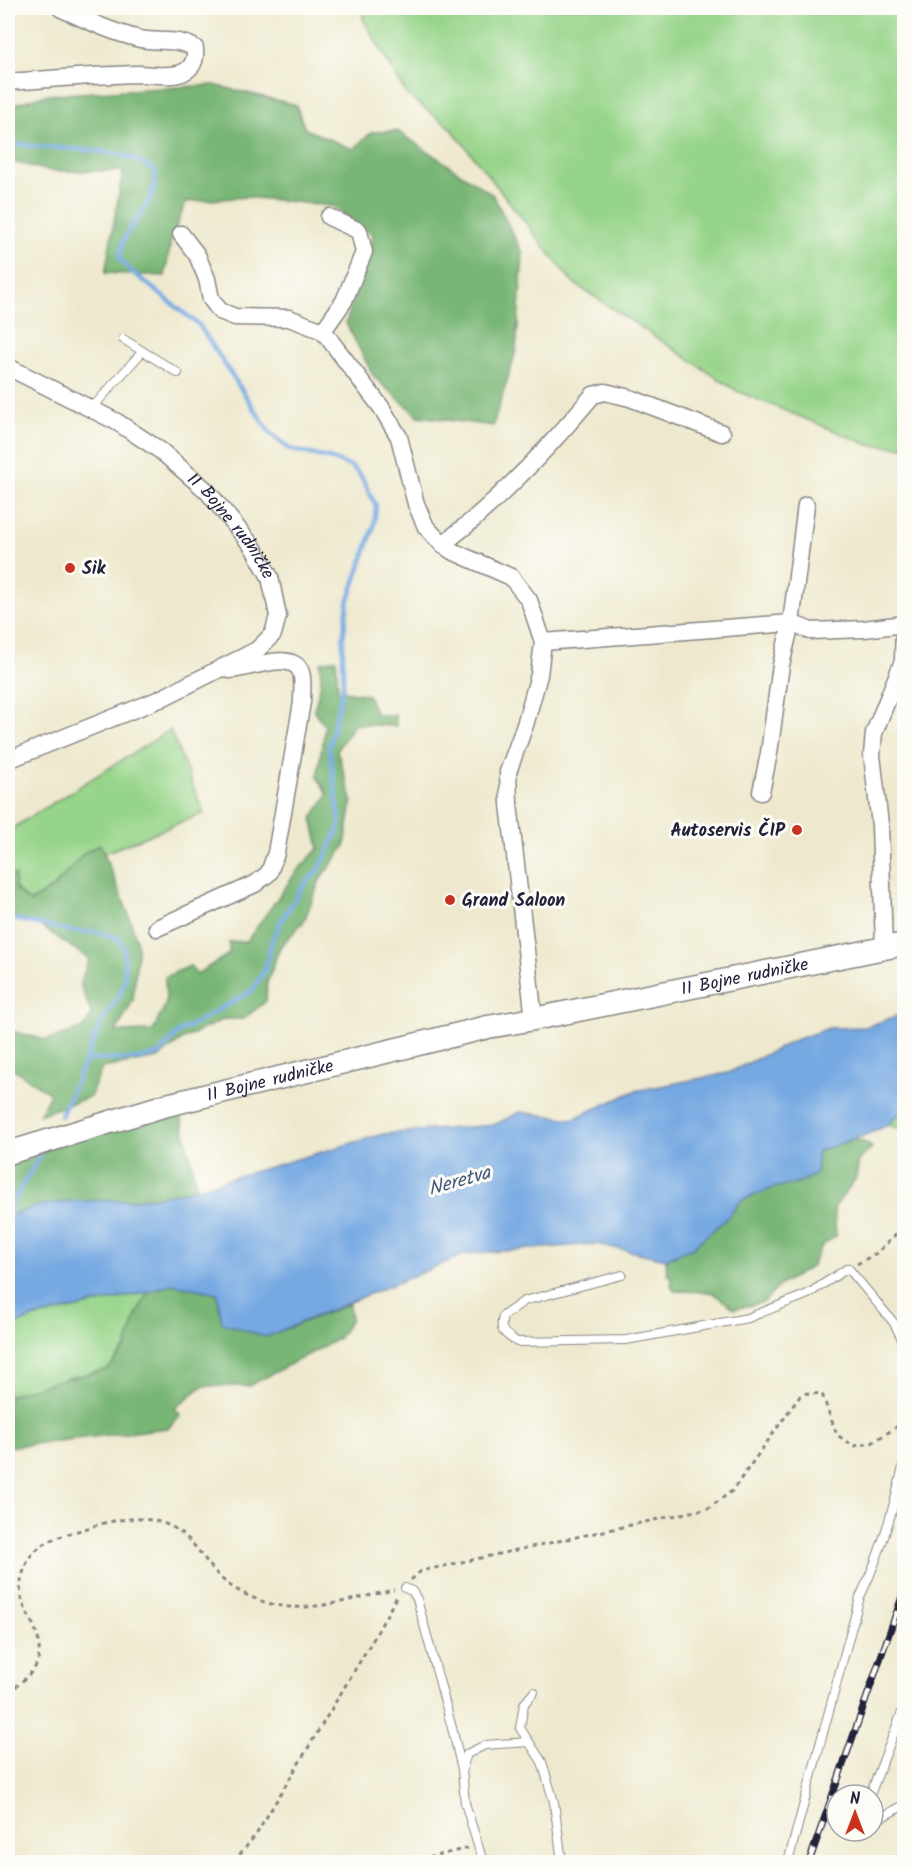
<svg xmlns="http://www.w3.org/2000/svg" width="912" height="1870" font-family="Kalam,sans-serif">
	<rect width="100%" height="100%" fill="#fdfcf7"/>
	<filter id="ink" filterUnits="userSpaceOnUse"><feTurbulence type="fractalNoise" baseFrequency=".0167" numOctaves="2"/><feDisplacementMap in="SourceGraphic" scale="12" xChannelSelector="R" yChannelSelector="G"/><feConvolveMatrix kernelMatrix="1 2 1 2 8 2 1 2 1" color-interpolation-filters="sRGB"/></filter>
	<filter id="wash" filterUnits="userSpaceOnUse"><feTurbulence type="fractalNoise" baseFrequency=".008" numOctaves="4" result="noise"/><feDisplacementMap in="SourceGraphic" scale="24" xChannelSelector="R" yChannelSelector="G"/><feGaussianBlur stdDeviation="1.35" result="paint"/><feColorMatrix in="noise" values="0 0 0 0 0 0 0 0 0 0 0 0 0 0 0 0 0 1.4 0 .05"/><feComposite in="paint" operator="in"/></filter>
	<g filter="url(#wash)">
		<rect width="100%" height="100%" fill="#eee9ce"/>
		<path fill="#96d489" stroke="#5c7b62" stroke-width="1.5" d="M363 8H904V447L869 445 737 391 572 282 451 128 407 95 363 19Z
			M170 730 204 813 105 853 100 845 84 853 55 886 30 902C0 877 8 868 8 831Z
			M904 1109V1129L888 1125Z
			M148 1292 136 1316 126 1348 108 1369 56 1381 8 1396V1327L36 1317Z"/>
		<path fill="#78b675" stroke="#4d6c58" stroke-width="1.5" d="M214 85 296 105 305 129 353 149 372 132 397 131 493 195 523 254 516 351 493 426 418 416 374 377 346 323 373 235 332 206 247 197 186 202 171 240 165 276 105 273 123 171H51L8 161V106L45 95Z
			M336 659 338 690 368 695 376 715H395L396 726 354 724 337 750 352 800 345 846 320 880 304 921 280 947 267 983 266 1001 243 1019H224L183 1039 158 1058 102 1068 90 1097 39 1115 50 1094 9 1066 12 1031 45 1040 82 1029 92 1015 80 984 89 959 36 923 8 918V876L15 875V889L30 902 55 886 84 853 100 844 129 915 138 947 133 1000 116 1032 153 1031 166 1003 165 977 190 966 197 974 229 954V942L247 941 297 871 319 848 312 818 328 794 317 777 325 726 314 711 321 681 320 662Z
			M178 1102 197 1188C178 1194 157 1198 137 1200 90 1204 53 1198 8 1217V1153Z
			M855 1139 868 1144 872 1148 859 1160 856 1178 834 1208 836 1236 822 1246 811 1267 780 1285 764 1302 735 1309 711 1292 674 1291 671 1285 672 1278 667 1273 666 1259 693 1247 729 1216 740 1201 773 1188 800 1182 818 1151Z
			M172 1284 217 1293 266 1337 349 1304 351 1319 338 1339 249 1386H203L175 1408 181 1416 168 1428 8 1447V1396L56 1381 108 1369 126 1348 136 1316 148 1292Z"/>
		<path fill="#76a9e2" stroke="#4c668e" stroke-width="1.5" d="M904 1013V1109L888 1125 863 1136 818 1151 816 1174 800 1182 773 1188 740 1201 729 1216 693 1247 666 1259 596 1244 466 1254 266 1337 222 1323 217 1293 172 1284 148 1292 36 1317 8 1327V1217L37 1206 72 1201 137 1200 187 1191 383 1134 494 1125 520 1112 572 1119 635 1091 728 1073 795 1040 829 1028 866 1027Z"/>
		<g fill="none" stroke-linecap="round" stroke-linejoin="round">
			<path stroke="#76a9e2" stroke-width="4.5" d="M8 142C55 154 113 140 155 171 159 208 120 224 120 259L130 270 199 325 270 433 289 449 332 459 352 467 361 476 376 506 374 526 348 602 343 639V686L329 747 340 821 337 833 320 868 303 886 281 921 272 940 265 970 252 991 179 1032 159 1054 139 1059 85 1060
				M8 918 72 931 95 932 118 938 124 947 125 982 118 998 103 1019 61 1116
				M8 1234 12 1203 42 1152"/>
		</g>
	</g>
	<g filter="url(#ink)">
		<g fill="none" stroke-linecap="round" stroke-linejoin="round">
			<g stroke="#888684" stroke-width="10">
				<path id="lane" d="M123 339 178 373
					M92 408 142 352
					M622 1275 524 1301 503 1316C499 1332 504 1333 517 1342L626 1340 748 1318 808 1294 848 1268 894 1323 904 1343
					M405 1588 412 1591 417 1599 452 1728 462 1769 465 1803 483 1862
					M534 1692 524 1704 520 1728 542 1762 554 1802 562 1862
					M462 1769 467 1754 485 1745 529 1742
					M870 1795 904 1707
					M873 1814 882 1817 904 1805
					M788 1862 860 1597C881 1554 894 1508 904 1462"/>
			</g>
			<g stroke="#888684" stroke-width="19">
				<g id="street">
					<path d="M8 82C51 79 95 75 138 74 152 74 172 78 184 72 194 67 196 58 195 48 177 37 159 43 140 39 111 32 86 20 60 8"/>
					<path d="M181 234 197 255 207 279 211 299 220 311 235 317 289 318 323 331 381 407 399 437 416 504 426 527 443 545 452 551 511 577 529 600 543 642 539 675 525 725 508 772 509 804 534 1019"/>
					<path d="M323 331 344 301 364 252 359 231 329 217"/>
					<path id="s1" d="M8 367 117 422 161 451 207 491 253 547 270 577 278 616 273 634 257 650 160 699 8 760"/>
					<path d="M443 545C454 534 467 526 478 515 519 479 558 437 593 395L605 392 630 398 722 433"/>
					<path d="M543 642 791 623 811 631 864 629 904 624"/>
					<path d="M761 792 769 753 781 665 791 623 806 505"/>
					<path d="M157 928 255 884 269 873 276 853 302 702C302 694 303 685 302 677 298 646 248 670 229 670"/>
					<path d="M884 948 880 825 872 755 874 733 903 661 904 624"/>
				</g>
			</g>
			<g stroke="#888684" stroke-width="25">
				<g id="secondary">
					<path id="s2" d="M8 1153 163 1106 488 1027 534 1019 904 944"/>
				</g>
			</g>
			<path stroke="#888684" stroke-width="3" stroke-dasharray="4.5 4.5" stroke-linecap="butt" d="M857 1264 877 1253 904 1226
				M411 1580 421 1571 709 1508 732 1491 800 1396 807 1393 822 1394 837 1435 854 1446 872 1443 904 1422
				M8 1693C18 1684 35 1673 38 1660 46 1622 11 1611 23 1573 26 1563 30 1554 40 1547 55 1536 76 1532 94 1526 124 1516 161 1514 185 1536 198 1548 206 1562 218 1575 230 1588 247 1596 264 1602 305 1616 353 1598 394 1590
				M8 1843 14 1862
				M234 1862 257 1833 374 1638 397 1596
				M411 1862 468 1848"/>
			<use href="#lane" stroke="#fff" stroke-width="8"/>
			<use href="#street" stroke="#fff" stroke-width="16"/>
			<use href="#secondary" stroke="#fff" stroke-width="22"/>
			<g stroke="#22223b" stroke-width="7">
				<path id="rail" d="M809 1862 904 1591"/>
			</g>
			<use href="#rail" stroke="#fdfcf7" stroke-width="4.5" stroke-dasharray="14" stroke-linecap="butt"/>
		</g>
	</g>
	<g fill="#c8321e" stroke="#fdfcf7" stroke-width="2">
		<circle cx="70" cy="568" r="6"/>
		<circle cx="797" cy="830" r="6"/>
		<circle cx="450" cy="900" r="6"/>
	</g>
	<g text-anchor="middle" stroke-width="6" stroke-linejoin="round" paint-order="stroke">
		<g font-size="18" fill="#22223b" stroke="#fdfcf7">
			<text dy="6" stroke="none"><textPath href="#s1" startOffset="278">II Bojne rudničke</textPath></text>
			<text dy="6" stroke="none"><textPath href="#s2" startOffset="758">II Bojne rudničke</textPath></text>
			<text dy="6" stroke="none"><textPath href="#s2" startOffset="272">II Bojne rudničke</textPath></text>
		</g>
		<g font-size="18" font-weight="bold" fill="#22223b" stroke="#fdfcf7" text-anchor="start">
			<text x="82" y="574">Sik</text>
			<text x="785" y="836" text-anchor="end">Autoservis ČIP</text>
			<text x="462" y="906">Grand Saloon</text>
		</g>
		<g font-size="20" font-style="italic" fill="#44587e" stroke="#fdfcf7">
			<text transform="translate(459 1180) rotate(-16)" y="7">Neretva</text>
		</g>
	</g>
	<rect width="912" height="1870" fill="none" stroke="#fdfcf7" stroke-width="30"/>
	<g transform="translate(855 1813)"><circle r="28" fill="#fdfcf7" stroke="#a5a5ac" stroke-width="1.5"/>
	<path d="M0-4.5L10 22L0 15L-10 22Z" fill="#c8321e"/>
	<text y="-9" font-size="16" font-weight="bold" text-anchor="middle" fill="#22223b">N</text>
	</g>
</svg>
